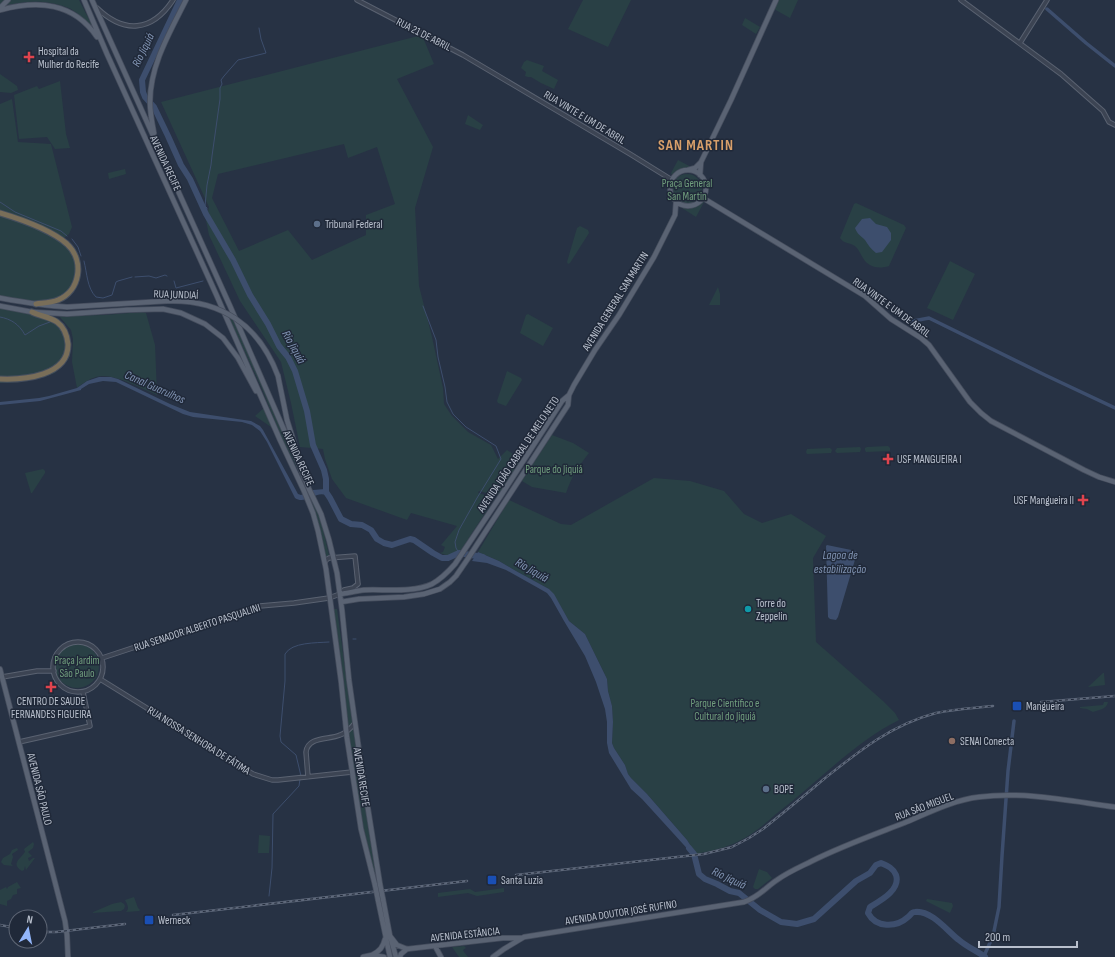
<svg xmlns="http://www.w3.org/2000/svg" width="1115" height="957" font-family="'Sofia Sans Condensed',sans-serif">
	<rect width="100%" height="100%" fill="#273244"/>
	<path fill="#294045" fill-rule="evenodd" d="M0 0H79L93 27C86 21 79 14 71 9 51 0 29 0 8 5L5 2 0 6Z
		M583 0H631L608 47 568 29Z
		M778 0H798L790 18 774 9Z
		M745 18 760 27 756 34 742 25Z
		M422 35 434 64 397 79 433 147 415 208 419 286 432 337 443 388 444 404 452 416 468 432 491 445 498 459 507 450 521 459 498 496 479 491 478 493 495 498 461 550 449 556 440 553 443 552 445 547 441 545 457 526 411 513 407 520 346 498 332 479 325 459 323 449 300 447 291 403 281 362 240 301 209 235 206 220 209 207 161 102ZM344 144 348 158 377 147 395 204 366 215V235L312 260 288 230 239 251 212 198 218 174Z
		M527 60 544 66 542 71 558 80 554 89 541 83 531 77H528L525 76 526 72 521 68 524 62Z
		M0 74 17 86 18 90 11 93 0 92Z
		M60 81 66 134 70 148 55 149 47 137 19 139 14 95 37 86 39 89Z
		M12 99 18 142 51 144 72 227 69 234 64 238 17 217 0 212V104Z
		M468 115 483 125 480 130 465 124Z
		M678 160 691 167 690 169 680 170 672 175 671 173Z
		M125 169 126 174 109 179 108 173Z
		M672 189a15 15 0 1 1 30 0a15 15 0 1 1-30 0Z
		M703 201 704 202 696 217 682 208H693Z
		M856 203 904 225 906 228 889 266C879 269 869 268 863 258 861 255 859 250 856 247 851 242 845 245 840 238L854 204Z
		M0 213 54 236 58 241 69 246 79 259 78 273 68 294 46 303 0 299Z
		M580 226 588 230 589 233 570 263 568 264 567 262 577 228Z
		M950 261 975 274 953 320 927 308Z
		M718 287 720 294V305H709Z
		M0 305 43 313 59 319 61 326 66 336V342L65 350 55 373C37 379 19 383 0 383Z
		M141 312 146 313 155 345 157 395C142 389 112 372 96 377 89 379 83 383 77 388L72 362 73 339 71 330 59 316 105 315Z
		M528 314 553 328 543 346 520 333 526 315Z
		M228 316 235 321 320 516 329 555 327 557 324 555 321 533 315 511 298 470 280 434 262 389Z
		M507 371 521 378 522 380 506 406 498 403 497 401Z
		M265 407 277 434 271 427 255 416Z
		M552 435 573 443 589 453C578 467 572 476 566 493L532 487 522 481Z
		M888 446 890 448V451L866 452 865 450V448L867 447Z
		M860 447 861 449 860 452 837 453 835 451 837 448Z
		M830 448 832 450 831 453 807 454 806 452 807 449Z
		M43 469 45 471V473L32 493H31L25 473Z
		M654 478 690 481 724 491 744 514 762 523 791 514 826 536 813 558 816 642 883 701 895 713 899 720C853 743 817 783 776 814 765 824 753 834 739 841 726 848 710 851 696 854L687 840 647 794 631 778 628 774 625 765 614 748 612 743 613 722 612 706 608 691 607 679 585 634 569 621 557 600 549 589 516 571 499 561 478 552 509 500 561 524 571 525Z
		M333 609H337L359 770H354Z
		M55 666a22 22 0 1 1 44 0a22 22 0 1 1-44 0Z
		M1104 673 1105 685 1088 687 1103 673Z
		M1104 702H1108C1107 709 1099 710 1093 712L1087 709 1080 708V707L1103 705Z
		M354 775H360L374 863 379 889H377L360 812Z
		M259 835 270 836 269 853H258Z
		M33 842 34 844 33 848 28 852 32 856 28 858 29 861 33 858H35L26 870 25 866 24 870 22 871C11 864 19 860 25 852L24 849Z
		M17 848 18 850 12 854 13 857 11 864 13 866 4 865 1 862 3 858 10 854 12 850Z
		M759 869 767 872 772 878 758 889H755L753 887Z
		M17 882 21 888 17 889V894L13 895 11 899 7 901V906L0 904V890L6 887 7 889 8 887Z
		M504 888V892L477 896 468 893 438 897V893L470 889 475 892Z
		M134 897 138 908 140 910 139 911 126 912C130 908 127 904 125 900Z
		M927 899 952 903 953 906 950 913 926 901Z
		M121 902 124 904 125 906 124 909 121 911 91 913 112 904Z
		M464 946 466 948 463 950 464 952 468 957H459L452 947Z"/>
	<path fill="#3d4e6d" d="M870 218 876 224 887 227 891 233V240L882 252 876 253C871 249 868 245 865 240 861 236 857 234 855 228L862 219Z
		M99 377H111L118 379 170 404 190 412 251 421 260 426 263 430 298 494 301 495 313 490 325 489 326 495C315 491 305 505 295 498L267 442 260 431 252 425 242 422 193 417 183 414 116 382 103 381 89 384 81 389V390L40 401 0 405V402L39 398 49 396 77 388 87 381Z
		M827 545 856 551 857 553 838 617 836 620 830 619 828 617 826 546Z
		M478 552 499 561 516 571 549 589 554 594 569 621 585 634 607 679 608 691 612 706 613 722 612 743 614 748 625 765 628 774 631 778 647 794 687 840 696 854 693 855 642 799 631 789 609 753 607 743V722L605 709 596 682 585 656 564 621 551 598 547 593 540 589 506 570 487 563 472 561Z"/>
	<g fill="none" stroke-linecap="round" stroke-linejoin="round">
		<path stroke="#3d4e6d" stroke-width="1" d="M0 202 15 212 61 231 67 236
			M206 214 207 208 205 206 207 185 211 165 212 156 220 99V88L222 84 221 80 224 76 238 60 266 53 261 39 259 28
			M72 239 78 247 81 256
			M84 261C87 273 87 288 96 297L103 298 112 295 116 282 118 281 132 277
			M135 277 149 276 156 278 165 275 167 276
			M174 281 176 288 203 281
			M423 306 436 340 438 357 445 387 447 402 453 414 466 427 496 446 501 459 477 498 459 530 455 542 456 548 459 553
			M0 317C11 319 19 324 25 335L39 326 50 322
			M353 639H356
			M301 776 296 755 281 742 280 736 285 681V654C292 642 316 643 329 642
			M269 896 272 868 273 814 299 786 300 779"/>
		<path stroke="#3d4e6d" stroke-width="3.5" d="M1047 9 1086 43 1115 66
			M908 322 929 318 1045 375 1115 408
			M984 956 993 936 999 907 1002 856 1008 771 1014 721"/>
		<path stroke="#3d4e6d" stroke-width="6" d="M180 0 142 80 143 92 145 97 154 107 168 136 181 165 190 179 206 214 233 260 250 295 268 324 279 346 288 357 295 371 307 411 313 445 324 470 326 479V492L330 498 341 519 351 524 362 525 371 530 377 539 384 543 392 545 410 539 414 540 433 553 442 558H448L459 553 483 557
			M689 848 694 854 699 874 705 879 717 884 730 891 739 893 760 910 781 922 797 924 814 919 856 881 870 873 876 865 881 863C888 866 893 868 896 875 901 890 880 901 870 907L868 913C876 928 896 928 908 917 911 915 911 912 915 912 932 910 948 932 959 940 967 947 977 951 985 957"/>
		<g stroke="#5a6271" stroke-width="5.5">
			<path id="minor" d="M357 0 463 55 630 154 672 180
				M961 0 1061 74 1103 111 1109 122 1115 125
				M97 8C124 34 152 32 173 0
				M1020 43 1047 0
				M325 563 326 560 329 558 355 556 358 584
				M53 667a25 25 0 1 1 50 0a25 25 0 1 1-50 0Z
				M102 658 260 606 294 603 329 598 340 594 344 590 353 588 358 584
				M2 677 37 671H54
				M100 679 253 774 272 780H278L352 772
				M19 742 90 726 83 692
				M308 777 306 752C308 736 329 740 340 735 346 733 351 728 355 723"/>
		</g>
		<g stroke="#454d5d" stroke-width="6">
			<path id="major" d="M84 0 107 54 216 294 280 440 304 491 313 513 318 531 326 569 341 681 347 738 361 829 375 885
				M92 0 230 306 298 462 309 489 321 514 329 540 337 573 342 610 349 680 362 771 380 884
				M0 8 8 0
				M0 10C38 0 73 2 97 37
				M154 133C152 123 150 112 150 102 150 65 170 32 186 0
				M688 170 695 168 701 162 731 100 776 0
				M670 188a18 18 0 1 1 36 0a18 18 0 1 1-36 0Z
				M700 175 701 162
				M703 198 865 296 891 319 921 338 929 345 970 402 981 413 991 421 1084 470 1099 477 1115 482
				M0 298C22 302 44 306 67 307L167 301
				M0 306 32 312 67 314 127 310 163 309 181 313 205 324 223 338 238 358 256 391
				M278 376 287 420 297 452
				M340 594C348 593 356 591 364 590 385 589 413 593 432 584 441 579 448 572 455 564L500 497 562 401 569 395
				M341 602 359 599 404 597 424 594 440 589 450 582 456 576 467 560 568 405 569 395 574 385 595 350 619 315 654 257 675 215 676 202
				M0 669 65 921 67 935 68 957
				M383 899 390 936 396 957
				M378 900 390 957
				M390 936 397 945 407 949 503 938H522
				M435 946 441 957
				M372 955C380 951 383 947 385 939
				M363 957 372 955 384 957
				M400 957 401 954 407 949
				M493 957 504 949 524 937 549 933 744 902C759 897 765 888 777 880 788 872 800 867 812 861 842 846 873 835 904 823 928 813 953 800 979 797 1024 791 1070 801 1115 807"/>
		</g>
		<g stroke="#464f5e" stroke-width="7">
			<path id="highway" d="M0 213C20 219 51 230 67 244 85 261 80 291 58 300 51 303 43 303 36 304
				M0 379C24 380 69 376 68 344 67 335 64 327 57 322 50 317 40 316 32 312"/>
		</g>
		<use href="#minor" stroke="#3c4453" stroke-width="3.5"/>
		<use href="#major" stroke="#5a6373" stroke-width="4.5"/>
		<use href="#highway" stroke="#796e59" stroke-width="5"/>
		<g stroke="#5e687a" stroke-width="2.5">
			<path id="rail" d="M1041 702 1115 696
				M516 875 704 854 732 847 749 838 763 829C783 813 804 796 824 779 859 751 891 725 936 713 954 709 974 708 993 706
				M173 915 467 881
				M0 925 16 928
				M40 932H56L125 924"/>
		</g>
		<use href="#rail" stroke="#202939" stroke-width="1" stroke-dasharray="3" stroke-linecap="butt"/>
		<g stroke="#454d5d" stroke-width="6" stroke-linecap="butt">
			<path id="major-bridge" d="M167 301C221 299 259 325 278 376
				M380 884 383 899
				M375 885 378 900"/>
		</g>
		<use href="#major-bridge" stroke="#5a6373" stroke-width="4.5"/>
	</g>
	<g fill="#e0444e" stroke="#202939" stroke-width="1.5">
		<path d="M27 51h4v4h4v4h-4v4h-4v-4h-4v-4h4z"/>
		<path d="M886 453h4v4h4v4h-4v4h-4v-4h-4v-4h4z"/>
		<path d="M1081 494h4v4h4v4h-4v4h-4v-4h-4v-4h4z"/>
		<path d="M49 681h4v4h4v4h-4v4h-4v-4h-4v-4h4z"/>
	</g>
	<g fill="#5c6f8a" stroke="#202939" stroke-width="1.5">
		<circle cx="317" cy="224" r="4"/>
		<circle cx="766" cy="789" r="4"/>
	</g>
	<circle fill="#0f9aa8" stroke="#202939" stroke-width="1.5" cx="748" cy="609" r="4"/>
	<g fill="#1a4fb4" stroke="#202939" stroke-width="1.5">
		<rect x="1012" y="701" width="10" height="10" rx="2"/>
		<rect x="487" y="875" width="10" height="10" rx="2"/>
		<rect x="144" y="915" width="10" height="10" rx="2"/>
	</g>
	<circle fill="#8d6e63" stroke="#202939" stroke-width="1.5" cx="952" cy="741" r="4"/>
	<g text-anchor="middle" stroke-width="3" stroke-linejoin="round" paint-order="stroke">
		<g font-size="11" fill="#b9c0cd" stroke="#202939">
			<text transform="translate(424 34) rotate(27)" y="4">RUA 21 DE ABRIL</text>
			<text transform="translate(585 117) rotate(31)" y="4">RUA VINTE E UM DE ABRIL</text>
			<text transform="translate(166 163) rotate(65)" y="4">AVENIDA RECIFE</text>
			<text transform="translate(176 294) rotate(2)" y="4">RUA JUNDIAÍ</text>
			<text transform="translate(615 301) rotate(-58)" y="4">AVENIDA GENERAL SAN MARTIN</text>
			<text transform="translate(892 307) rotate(36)" y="4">RUA VINTE E UM DE ABRIL</text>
			<text transform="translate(518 454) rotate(-56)" y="4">AVENIDA JOÃO CABRAL DE MELO NETO</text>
			<text transform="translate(299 458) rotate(65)" y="4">AVENIDA RECIFE</text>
			<text transform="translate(197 627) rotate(-18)" y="4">RUA SENADOR ALBERTO PASQUALINI</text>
			<text transform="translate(199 740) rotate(32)" y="4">RUA NOSSA SENHORA DE FÁTIMA</text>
			<text transform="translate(362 777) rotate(81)" y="4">AVENIDA RECIFE</text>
			<text transform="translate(40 789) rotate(76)" y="4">AVENIDA SÃO PAULO</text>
			<text transform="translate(924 806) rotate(-21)" y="4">RUA SÃO MIGUEL</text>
			<text transform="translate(621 912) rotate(-9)" y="4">AVENIDA DOUTOR JOSÉ RUFINO</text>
			<text transform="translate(465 934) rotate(-6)" y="4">AVENIDA ESTÂNCIA</text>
		</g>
		<g font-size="11" fill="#b9c0cd" stroke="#202939" text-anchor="start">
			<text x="38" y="55">Hospital da<tspan x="38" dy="13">Mulher do Recife</tspan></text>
			<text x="325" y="228">Tribunal Federal</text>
			<text x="897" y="463">USF MANGUEIRA I</text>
			<text x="1074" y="504" text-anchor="end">USF Mangueira II</text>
			<text x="756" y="607">Torre do<tspan x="756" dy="13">Zeppelin</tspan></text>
			<text x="51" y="705" text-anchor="middle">CENTRO DE SAUDE<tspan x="51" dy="13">FERNANDES FIGUEIRA</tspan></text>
			<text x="1026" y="710">Mangueira</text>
			<text x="960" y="745">SENAI Conecta</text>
			<text x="774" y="793">BOPE</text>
			<text x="501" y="884">Santa Luzia</text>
			<text x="158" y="924">Werneck</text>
		</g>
		<g font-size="11" fill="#709e7d" stroke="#202939">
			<text x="687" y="187">Praça General<tspan x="687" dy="13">San Martin</tspan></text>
			<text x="554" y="473">Parque do Jiquiá</text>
			<text x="77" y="664">Praça Jardim<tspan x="77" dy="13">São Paulo</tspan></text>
			<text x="725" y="707">Parque Científico e<tspan x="725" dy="13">Cultural do Jiquiá</tspan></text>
		</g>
		<g font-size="12" font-style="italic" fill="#8194b3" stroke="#202939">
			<text transform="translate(143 50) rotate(-64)" y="4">Rio Jiquiá</text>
			<text transform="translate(294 347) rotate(61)" y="4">Rio Jiquiá</text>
			<text transform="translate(155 387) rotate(24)" y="4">Canal Guarulhos</text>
			<text x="840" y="559">Lagoa de<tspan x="840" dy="14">estabilização</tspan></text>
			<text transform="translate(532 570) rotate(30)" y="4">Rio Jiquiá</text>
			<text transform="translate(729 878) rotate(25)" y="4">Rio Jiquiá</text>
		</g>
		<g font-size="15" font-weight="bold" letter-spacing="1" fill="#d79f6a" stroke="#202939">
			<text x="696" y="150">SAN MARTIN</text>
		</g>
	</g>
	<g transform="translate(28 929) rotate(10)"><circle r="19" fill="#202939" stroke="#5d6574"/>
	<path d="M0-3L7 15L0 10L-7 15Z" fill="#92b5f9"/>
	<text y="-6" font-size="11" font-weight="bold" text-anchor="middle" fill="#b9c0cd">N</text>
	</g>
	<path d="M979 941v6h98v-6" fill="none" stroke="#b9c0cd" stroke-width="2"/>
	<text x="985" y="941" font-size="12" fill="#b9c0cd" stroke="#202939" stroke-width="3" paint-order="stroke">200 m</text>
</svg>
